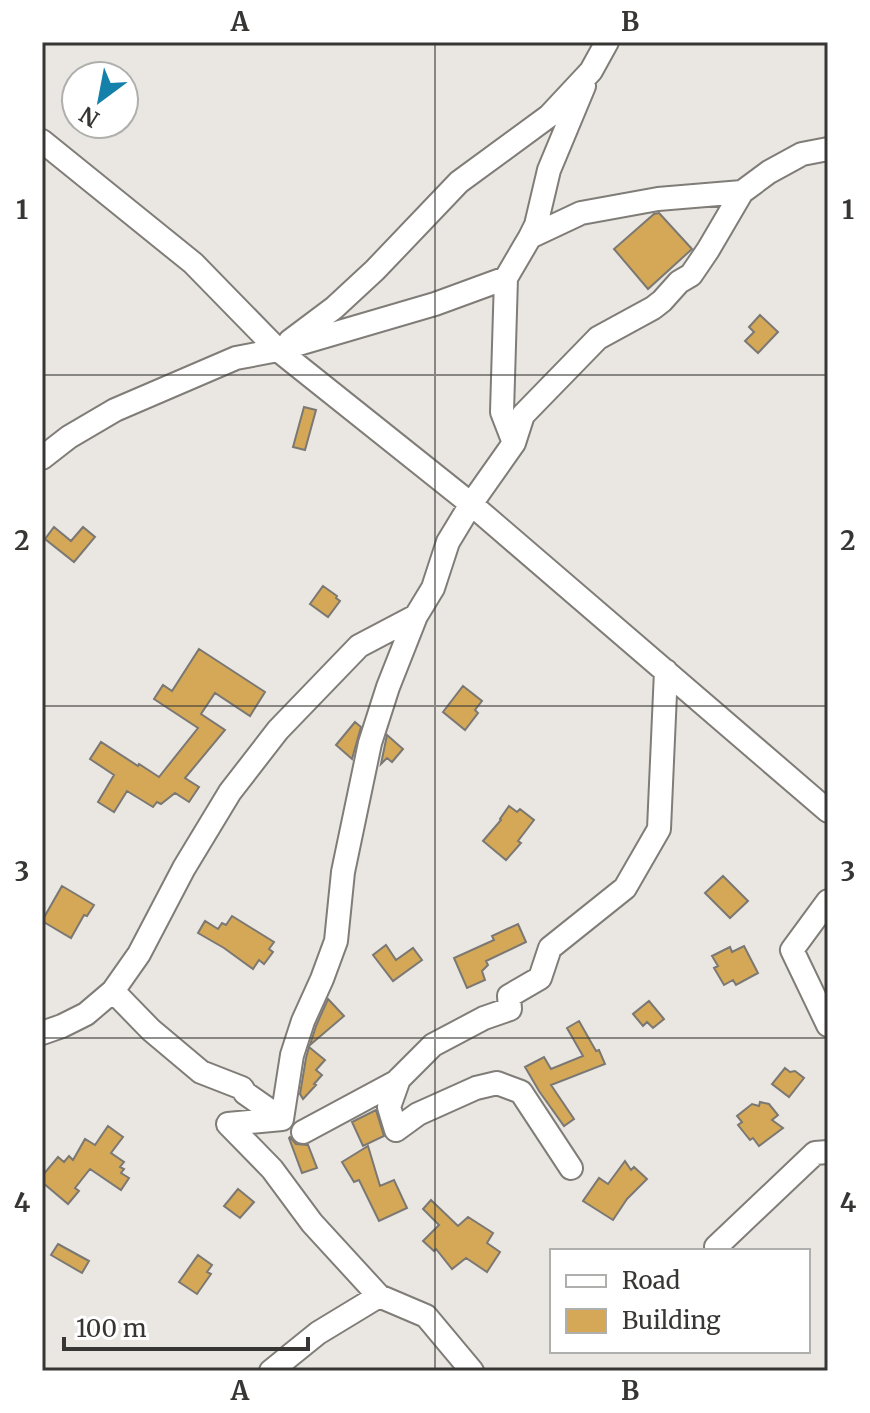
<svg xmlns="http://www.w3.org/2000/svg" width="870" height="1413" font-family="Merriweather,serif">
	<rect width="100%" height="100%" fill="#eae7e2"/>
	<path fill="#d4a857" stroke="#7b7873" stroke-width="2" d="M659 213 692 249 648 289 614 249 654 214Z
		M760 315 778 332 758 353 745 341 754 332 749 327Z
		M304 407 316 410 305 450 293 447Z
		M54 527 71 541 83 527 95 537 74 562 45 539Z
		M323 586 337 596 336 598 340 601 328 617 310 604Z
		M199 649 265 692 250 716 215 693 201 714 225 730 185 778 199 787 189 802 175 793 161 804 157 802 153 807 127 791 114 812 98 802 114 775 90 759 101 742 138 766 139 764 159 777 198 728 154 699 163 685 172 691Z
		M463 686 482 701 475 710 478 713 465 730 443 712Z
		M355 722 361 727 352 759 336 745Z
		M387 735 403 749 392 762 387 758 381 764Z
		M509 806 517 812 520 809 534 820 518 841 521 843 506 860 483 841 501 820 500 819Z
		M723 876 748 901 730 918 705 893Z
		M62 886 94 905 87 916 84 915 71 938 42 921Z
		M232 916 274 942 269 949 273 952 264 964 259 960 253 969 224 948 198 933 205 921 218 929 222 923 226 925Z
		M518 924 526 942 486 961 488 965 482 971 485 980 467 988 454 958 494 940 492 936Z
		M386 945 396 960 413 948 422 960 393 981 373 955Z
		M744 946 758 973 736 985 733 980 724 985 714 968 718 966 712 956 730 947 732 952Z
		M328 999 344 1016 310 1045 316 1026Z
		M649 1001 664 1019 653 1028 647 1022 643 1026 633 1014Z
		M579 1021 596 1051 599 1050 605 1064 551 1085 574 1119 564 1126 539 1091 525 1067 544 1057 551 1069 583 1056 567 1028Z
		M309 1047 325 1060 316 1070 322 1075 314 1084 316 1085 303 1099 300 1094 306 1058Z
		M785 1068 790 1072 795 1071 804 1078 789 1097 772 1084Z
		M760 1102 769 1104 778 1115 772 1120 783 1128 759 1146 753 1138 750 1140 738 1125 742 1122 737 1116 752 1104 759 1106Z
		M376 1110 384 1136 363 1146 352 1122Z
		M108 1126 123 1137 111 1153 124 1162 120 1167 124 1169 121 1173 129 1178 121 1190 90 1169 75 1188 79 1191 68 1204 42 1182V1176L58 1157 64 1162 69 1156 73 1160 85 1139 95 1145Z
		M290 1137 296 1144 308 1145 317 1168 302 1173 289 1138Z
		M368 1146 380 1186 394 1180 407 1208 379 1221 359 1180 354 1182 342 1162Z
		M625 1161 631 1170 634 1167 647 1179 627 1199 613 1220 583 1201 599 1178 608 1184Z
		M238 1189 254 1202 240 1218 224 1206Z
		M431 1200 458 1226 468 1217 493 1233 487 1243 500 1252 487 1272 466 1258 452 1269 436 1249 434 1251 423 1241 439 1225 423 1209Z
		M58 1244 89 1261 82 1273 51 1255Z
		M198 1255 212 1265 207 1272 211 1274 197 1294 179 1282Z"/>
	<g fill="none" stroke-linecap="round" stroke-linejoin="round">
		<g stroke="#807d78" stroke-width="26">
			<path id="minor" d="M42 141 193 263 278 350 471 504 828 811
				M530 237 536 225 549 170 584 86
				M506 278 502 412 514 443
				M290 341 334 308 375 270 459 182 549 116 591 71 607 42
				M42 458 69 437 115 410 236 358 278 350 435 304 506 278 530 237 581 213 658 199 742 192 769 172 802 154 828 149
				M828 901 792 950 828 1025
				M113 991 151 1030 201 1072 242 1088 245 1093 282 1119
				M42 1033 62 1026 86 1014 113 991 139 954 184 868 230 792 278 730 359 646 416 616
				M399 1079 389 1107 396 1130 418 1114 476 1088 497 1083 521 1092 571 1168
				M282 1119 292 1055 303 1021 322 979 336 941 343 872 370 743 388 687 416 616 433 588 448 542 471 504 514 443 523 415 598 338 653 308 662 301 679 282 691 275 708 250 742 192
				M282 1119 228 1124 272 1169 312 1223 379 1296 426 1316 472 1371
				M303 1132 396 1082 433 1045 484 1018 510 1009 509 996 540 978 550 948 625 888 659 829 666 671
				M716 1247 815 1153 828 1152
				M271 1371 318 1333 379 1296"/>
		</g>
		<use href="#minor" stroke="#fff" stroke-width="22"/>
	</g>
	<path fill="none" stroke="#373634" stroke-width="2" stroke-opacity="0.55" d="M435 42V1371M42 375H828M42 706H828M42 1038H828"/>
	<rect width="870" height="1413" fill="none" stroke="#ffffff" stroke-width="88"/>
	<rect x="550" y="1249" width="260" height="104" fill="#ffffff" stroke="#afafae" stroke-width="2"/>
	<rect x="566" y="1275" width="40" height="12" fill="#ffffff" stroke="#afafae" stroke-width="2"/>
	<text x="622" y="1289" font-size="24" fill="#373634">Road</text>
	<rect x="566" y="1309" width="40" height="24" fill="#d4a857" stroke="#afafae" stroke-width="2"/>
	<text x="622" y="1329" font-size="24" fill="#373634">Building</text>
	<g transform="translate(100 100) rotate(212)"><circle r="38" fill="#ffffff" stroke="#afafae" stroke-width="2"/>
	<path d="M0-6L14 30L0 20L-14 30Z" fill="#1580a9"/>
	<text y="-12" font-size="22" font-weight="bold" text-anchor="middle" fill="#373634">N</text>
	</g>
	<path d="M64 1337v12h244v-12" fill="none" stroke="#373634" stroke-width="4"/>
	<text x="76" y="1337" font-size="24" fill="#373634" stroke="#ffffff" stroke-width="6" paint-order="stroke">100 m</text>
	<rect x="44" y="44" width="782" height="1325" fill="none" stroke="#373634" stroke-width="3"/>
	<g font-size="26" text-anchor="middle" font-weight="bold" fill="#373634">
		<text x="240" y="31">A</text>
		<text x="630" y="31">B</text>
		<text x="22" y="219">1</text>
		<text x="848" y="219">1</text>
		<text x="22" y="550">2</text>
		<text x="848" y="550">2</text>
		<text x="22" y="881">3</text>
		<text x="848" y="881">3</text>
		<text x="22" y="1212">4</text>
		<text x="848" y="1212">4</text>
		<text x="240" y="1400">A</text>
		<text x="630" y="1400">B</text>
	</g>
</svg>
